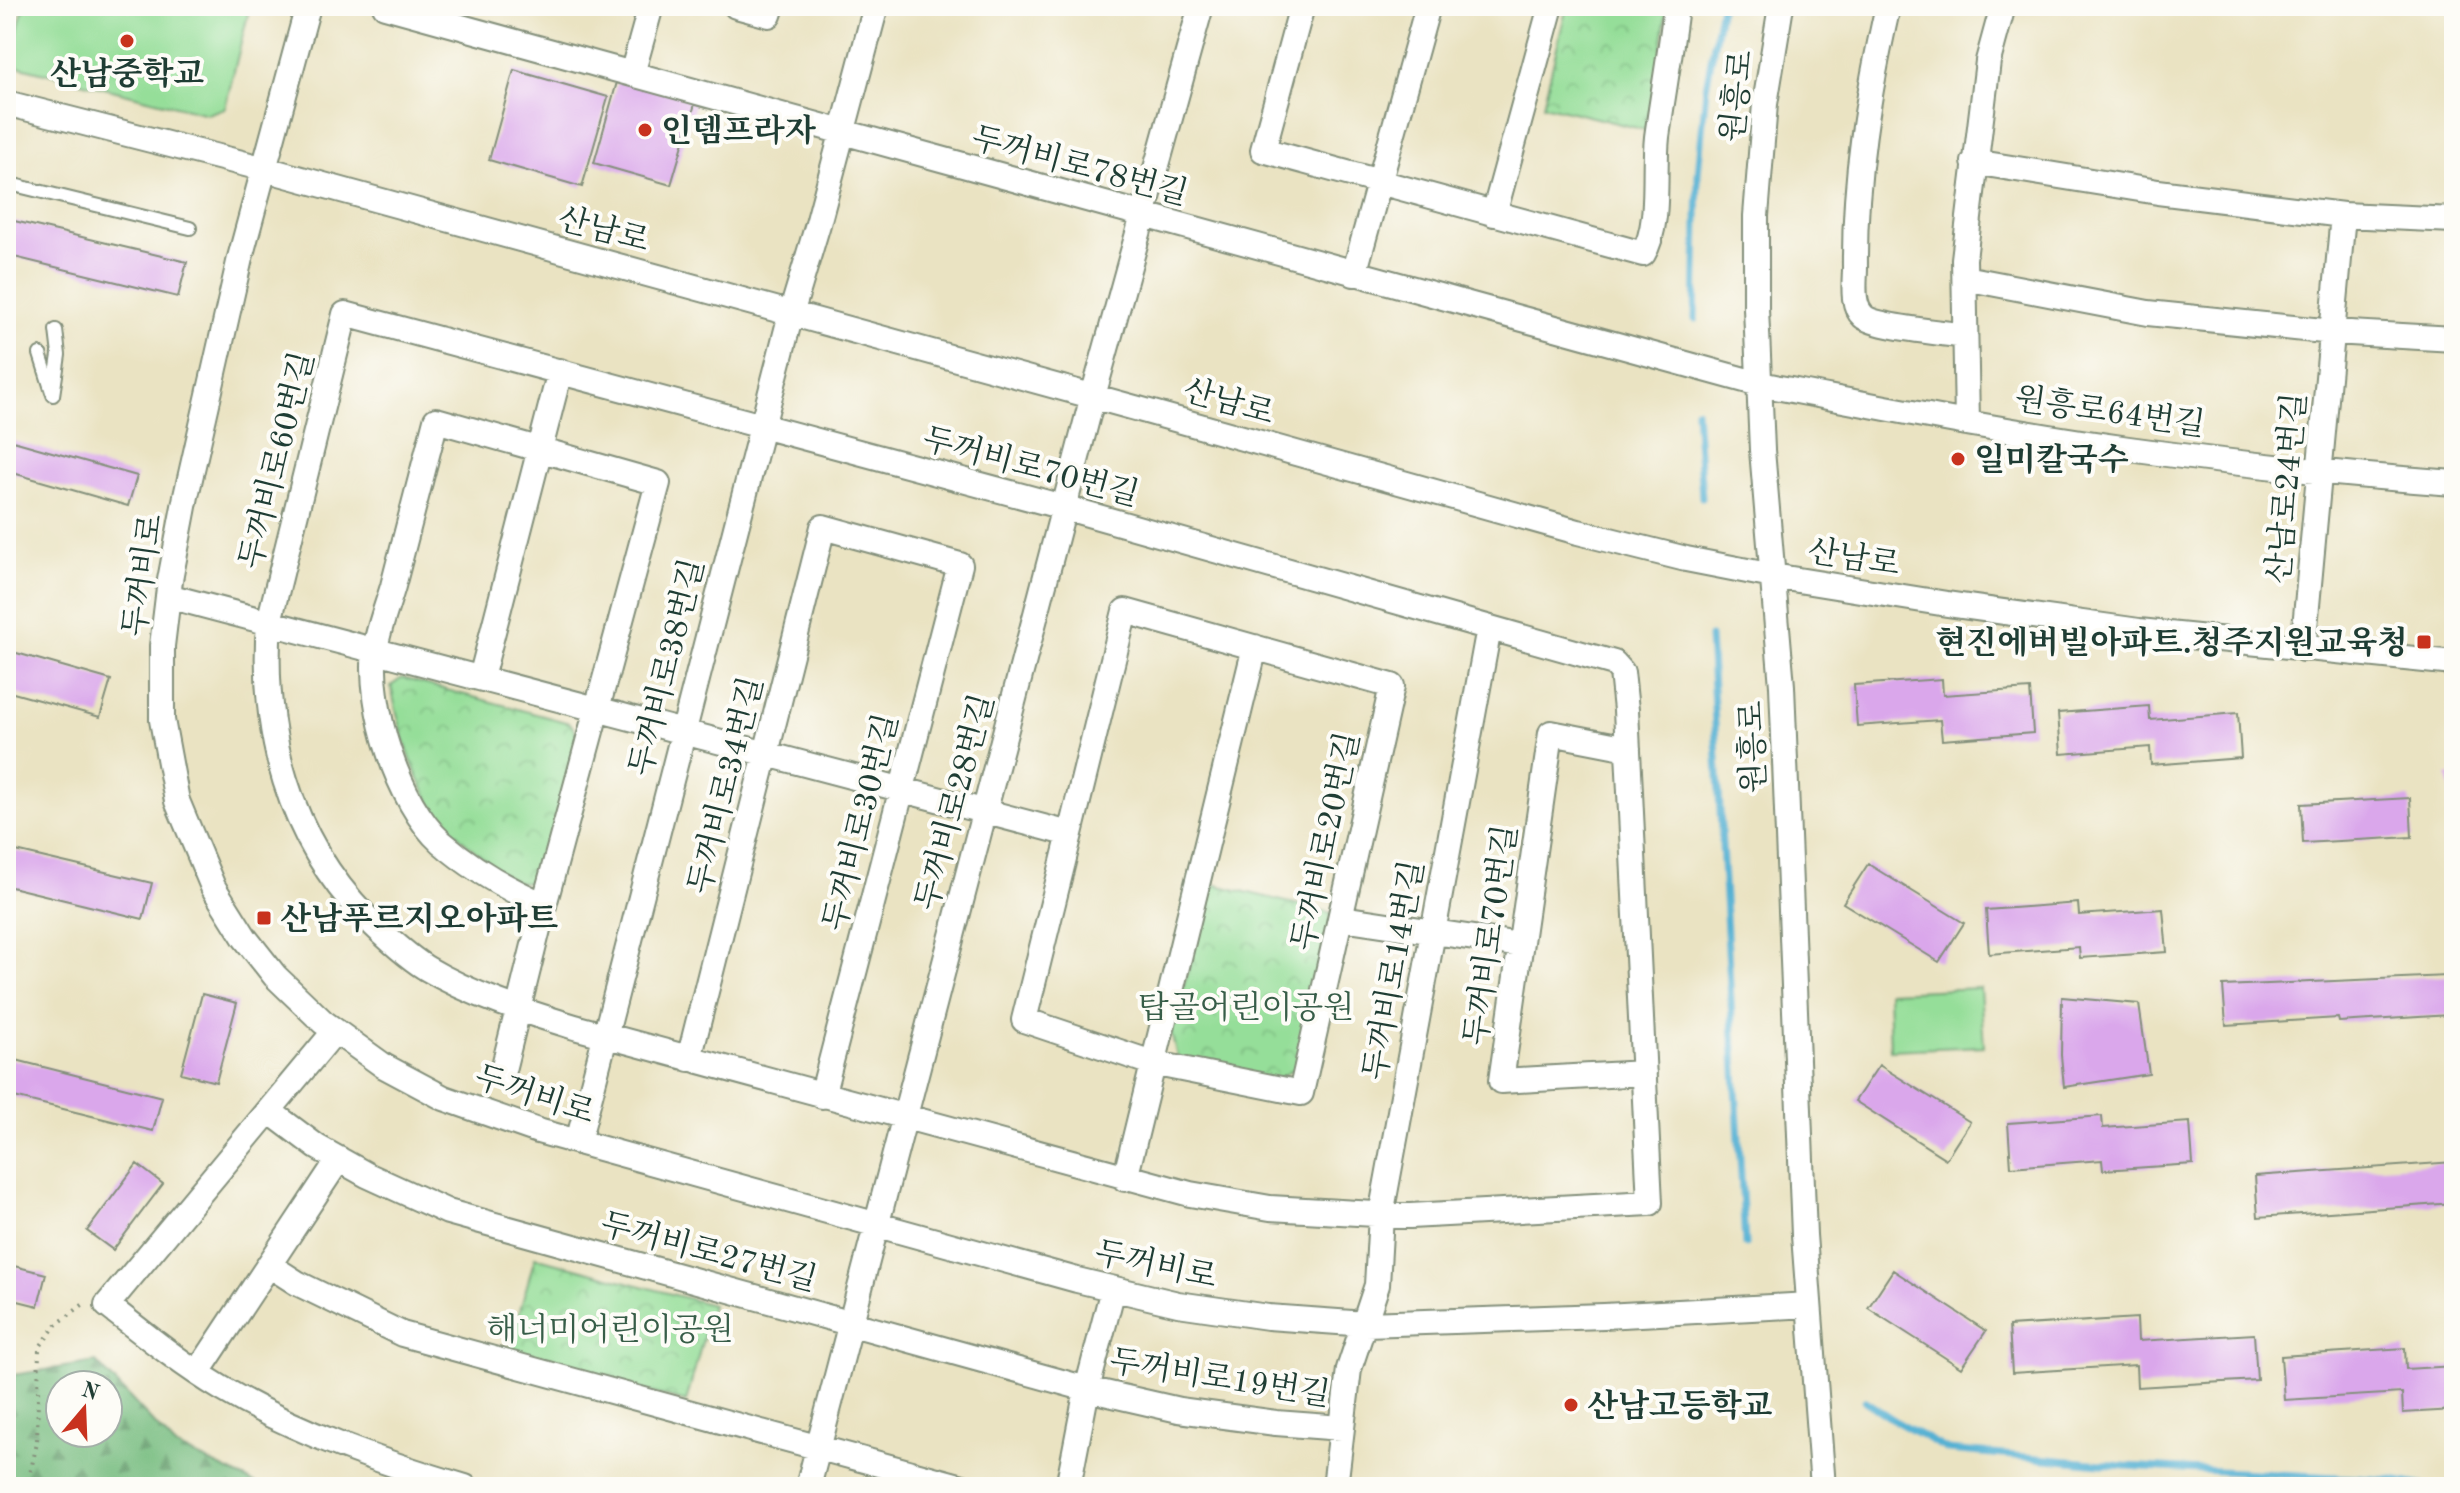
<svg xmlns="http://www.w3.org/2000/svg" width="2460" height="1493" font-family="'Old Standard TT','Noto Serif KR',serif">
	<defs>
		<pattern id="forest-firs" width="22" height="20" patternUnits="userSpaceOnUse" patternTransform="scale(2)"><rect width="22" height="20" fill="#78bd81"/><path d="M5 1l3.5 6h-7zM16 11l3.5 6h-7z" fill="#629b6a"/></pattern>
		<pattern id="park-crowns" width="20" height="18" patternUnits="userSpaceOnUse" patternTransform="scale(2)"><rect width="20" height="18" fill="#95de99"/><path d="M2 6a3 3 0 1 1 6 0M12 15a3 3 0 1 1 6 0" fill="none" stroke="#80bf84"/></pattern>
	</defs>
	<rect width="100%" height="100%" fill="#fdfcf7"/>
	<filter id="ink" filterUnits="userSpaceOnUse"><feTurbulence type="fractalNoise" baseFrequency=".0125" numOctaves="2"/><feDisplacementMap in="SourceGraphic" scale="16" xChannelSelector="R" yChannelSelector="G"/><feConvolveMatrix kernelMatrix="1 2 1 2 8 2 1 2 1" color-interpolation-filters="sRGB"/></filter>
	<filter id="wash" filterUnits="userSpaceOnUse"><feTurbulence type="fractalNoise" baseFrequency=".006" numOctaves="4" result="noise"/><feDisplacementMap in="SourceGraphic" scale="32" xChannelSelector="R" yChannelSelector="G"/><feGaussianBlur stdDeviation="1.8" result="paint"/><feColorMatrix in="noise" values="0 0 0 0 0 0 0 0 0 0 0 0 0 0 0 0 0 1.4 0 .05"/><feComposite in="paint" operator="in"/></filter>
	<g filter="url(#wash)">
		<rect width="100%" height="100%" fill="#eae3c2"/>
		<path fill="#95de99" stroke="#5a8e66" stroke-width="2" d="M24 6H250L225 108 207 114 9 64Z
			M1980 988 1984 1046 1890 1050 1888 992Z"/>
		<path fill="url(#forest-firs)" stroke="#4c7d5a" stroke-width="2" fill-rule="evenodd" d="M96 1362 175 1446 263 1487H6V1376ZM60 1385H108V1433H60Z"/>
		<path fill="url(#park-crowns)" stroke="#5a8e66" stroke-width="2" d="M1567 6H1667L1658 74 1645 130 1543 105Z
			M402 678 570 723 581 739 542 878C517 890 507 877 488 862 470 847 448 828 435 809 411 773 399 727 391 686Z
			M1212 884 1332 913 1302 1064 1272 1082 1179 1065 1171 1032Z
			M535 1257 712 1305 686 1402 508 1353Z"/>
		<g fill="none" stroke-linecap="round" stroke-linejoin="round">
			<path stroke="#55b1d3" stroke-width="7" d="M1695 319 1698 174 1706 88 1721 6
				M1696 410 1702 497
				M1710 637 1745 1244
				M1865 1401 1897 1422 1948 1450 2124 1466 2391 1480 2429 1487"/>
		</g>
		<g id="blocks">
			<path fill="#daa7eb" d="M514 70 608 97 582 187 489 160Z
				M619 75 697 97 671 185 594 163Z
				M6 219 187 262 178 297 6 255Z
				M6 439 137 476 128 506 6 471Z
				M6 650 111 680 100 717 6 691Z
				M1942 679 1943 695 2030 689 2033 733 1942 740 1940 720 1857 726 1854 685Z
				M2149 706 2150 720 2238 713 2241 758 2151 765 2150 747 2061 754 2058 713Z
				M2454 775V803H2453L2447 776Z
				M2410 798 2412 837 2303 843 2301 804Z
				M16 851 152 883 143 919 7 886Z
				M1868 864 1964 923 1939 962 1843 903Z
				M2078 903 2079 915 2163 909 2167 952 2080 958 2079 947 1989 954 1986 910Z
				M2447 976 2450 1015 2339 1022 2338 1018 2226 1025 2223 986Z
				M202 994 237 1003 216 1082 181 1073Z
				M2062 997 2139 1004 2149 1074 2064 1087 2061 1055Z
				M8 1058 162 1097 153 1131 6 1095Z
				M1879 1065 1970 1122 1946 1159 1855 1101Z
				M2102 1116 2103 1128 2190 1122 2193 1164 2103 1170 2102 1160 2011 1167 2008 1123Z
				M2454 1162V1203L2258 1217 2255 1176Z
				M137 1164 163 1184 113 1250 87 1231Z
				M6 1264 46 1274 38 1306 6 1298Z
				M1893 1270 1986 1331 1961 1368 1868 1308Z
				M2137 1318 2138 1341 2254 1334 2257 1380 2137 1387 2136 1365 2012 1373 2009 1326Z
				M2405 1348 2406 1369 2454 1366V1410L2403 1413 2402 1393 2284 1400 2281 1356Z
				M1888 1478 1927 1486V1487H1886Z"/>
		</g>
	</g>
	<g filter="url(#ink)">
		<use href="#blocks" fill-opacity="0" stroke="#84907b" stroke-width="2"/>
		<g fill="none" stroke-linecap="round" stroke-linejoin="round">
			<g stroke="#84907b" stroke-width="16">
				<path id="lane" d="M6 183 190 228
					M40 354 52 392
					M53 395 59 355 56 330"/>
			</g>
			<g stroke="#84907b" stroke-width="28">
				<path id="street" d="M308 6 240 258 186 496 170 580 162 646V720L177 801 213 887 245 938 275 976 323 1022 384 1066 444 1098 538 1131 1077 1280 1178 1304 1268 1317 1366 1324 1604 1316 1809 1305
					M385 6 1759 384C1882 407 2005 432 2129 449 2237 464 2345 475 2454 483
					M736 6 769 15 772 6
					M1302 6 1263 150 1643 254C1661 224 1653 173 1657 137 1663 93 1671 50 1676 6
					M1781 6 1765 104 1756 216V308L1762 450 1782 686 1804 1235 1823 1487
					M1888 6C1868 94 1854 178 1855 268 1855 282 1851 305 1863 316 1874 327 1947 333 1965 336
					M632 74 651 6
					M6 103 265 169 1146 411 1578 532 1686 559 1773 576 1947 604 2139 631 2454 663
					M1974 162 2158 192 2343 215 2303 649
					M1494 214 1551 6
					M2343 215 2454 220
					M1354 274 1428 6
					M1965 278 2148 313 2333 332 2454 339
					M345 314 1063 507 1614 663 1622 672 1626 710 1650 1203 1410 1216 1270 1208 1190 1194 578 1028C526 1012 473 996 426 968 404 954 385 936 366 917 288 837 261 732 269 622Z
					M1967 423 1964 259 1988 61 2003 6
					M168 596 1070 834
					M1125 611 1392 686 1301 1093 1152 1063 1024 1020Z
					M481 678 560 371
					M1628 748 1551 733 1501 1081 1644 1073
					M1342 918 1520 945
					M335 1031 107 1305C144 1334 181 1364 221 1388 297 1433 381 1462 465 1487
					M689 1059 823 527 960 565 822 1096
					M502 1074 544 905 658 483 436 420C422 475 407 530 393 586 387 607 378 629 375 650 368 707 398 803 441 842 472 869 507 889 544 905
					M269 1111 317 1147 367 1175 448 1212 1087 1389 1179 1410 1276 1423 1342 1428
					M578 1142 791 314 818 224 876 6
					M1125 1179 1255 647
					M269 1265 297 1283 402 1334 963 1487
					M198 1372 339 1159
					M808 1487 1093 396 1201 6
					M1068 1487 1087 1389 1113 1289
					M1335 1487 1349 1369 1377 1285 1381 1215 1489 628"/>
			</g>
			<path stroke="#84907b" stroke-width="4" stroke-dasharray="2 6" stroke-linecap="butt" d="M27 1487 37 1443 39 1348 56 1325 85 1303"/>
			<use href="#lane" stroke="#fff" stroke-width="12"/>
			<use href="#street" stroke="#fff" stroke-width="24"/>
		</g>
	</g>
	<g fill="#c8321e" stroke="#fdfcf7" stroke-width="3">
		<circle cx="127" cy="41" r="8"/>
		<circle cx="645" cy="130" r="8"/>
		<circle cx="1958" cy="459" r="8"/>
		<rect x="2416" y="634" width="16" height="16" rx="4"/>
		<rect x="256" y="910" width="16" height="16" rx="4"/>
		<circle cx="1571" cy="1405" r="8"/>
	</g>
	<g text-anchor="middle" stroke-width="8" stroke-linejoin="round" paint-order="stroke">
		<g font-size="32" font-weight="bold" fill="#1f3d34" stroke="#fdfcf7" text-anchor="start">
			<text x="127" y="84" text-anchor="middle">산남중학교</text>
			<text x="661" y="141">인뎀프라자</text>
			<text x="1974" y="470">일미칼국수</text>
			<text x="2408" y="653" text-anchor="end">현진에버빌아파트.청주지원교육청</text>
			<text x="280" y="929">산남푸르지오아파트</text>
			<text x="1587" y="1416">산남고등학교</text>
		</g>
		<g font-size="32" fill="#1f3d34" stroke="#fdfcf7">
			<text transform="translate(1736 96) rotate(-84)" y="11">원흥로</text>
			<text transform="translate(1080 165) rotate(15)" y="11">두꺼비로78번길</text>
			<text transform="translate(604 229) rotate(15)" y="11">산남로</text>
			<text transform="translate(1229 401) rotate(16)" y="11">산남로</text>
			<text transform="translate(2110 411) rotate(8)" y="11">원흥로64번길</text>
			<text transform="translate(276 460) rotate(-76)" y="11">두꺼비로60번길</text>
			<text transform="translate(1031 466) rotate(15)" y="11">두꺼비로70번길</text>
			<text transform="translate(2286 488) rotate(-85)" y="11">산남로24번길</text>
			<text transform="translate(1854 557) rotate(9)" y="11">산남로</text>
			<text transform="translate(142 575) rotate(-82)" y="11">두꺼비로</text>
			<text transform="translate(666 667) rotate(-76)" y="11">두꺼비로38번길</text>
			<text transform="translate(1752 747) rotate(-92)" y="11">원흥로</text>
			<text transform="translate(725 785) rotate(-76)" y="11">두꺼비로34번길</text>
			<text transform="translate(954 802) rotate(-75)" y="11">두꺼비로28번길</text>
			<text transform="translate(860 822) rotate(-76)" y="11">두꺼비로30번길</text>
			<text transform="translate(1325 841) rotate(-78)" y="11">두꺼비로20번길</text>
			<text transform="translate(1490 935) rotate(-82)" y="11">두꺼비로70번길</text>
			<text transform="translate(1393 970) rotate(-80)" y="11">두꺼비로14번길</text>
			<text transform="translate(535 1094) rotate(18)" y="11">두꺼비로</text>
			<text transform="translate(709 1251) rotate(15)" y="11">두꺼비로27번길</text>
			<text transform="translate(1156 1264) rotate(12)" y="11">두꺼비로</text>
			<text transform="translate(1220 1377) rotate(9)" y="11">두꺼비로19번길</text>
		</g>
		<g font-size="32" fill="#375d48" stroke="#fdfcf7">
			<text x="1246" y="1018">탑골어린이공원</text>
			<text x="610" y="1340">해너미어린이공원</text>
		</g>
	</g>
	<rect width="2460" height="1493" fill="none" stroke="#fdfcf7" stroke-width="32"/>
	<g transform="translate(84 1409) rotate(19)"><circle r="38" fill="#fdfcf7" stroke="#a4b0a9" stroke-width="2"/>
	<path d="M0-6L14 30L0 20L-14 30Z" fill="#c8321e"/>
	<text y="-12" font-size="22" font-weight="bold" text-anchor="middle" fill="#1f3d34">N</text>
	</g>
</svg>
